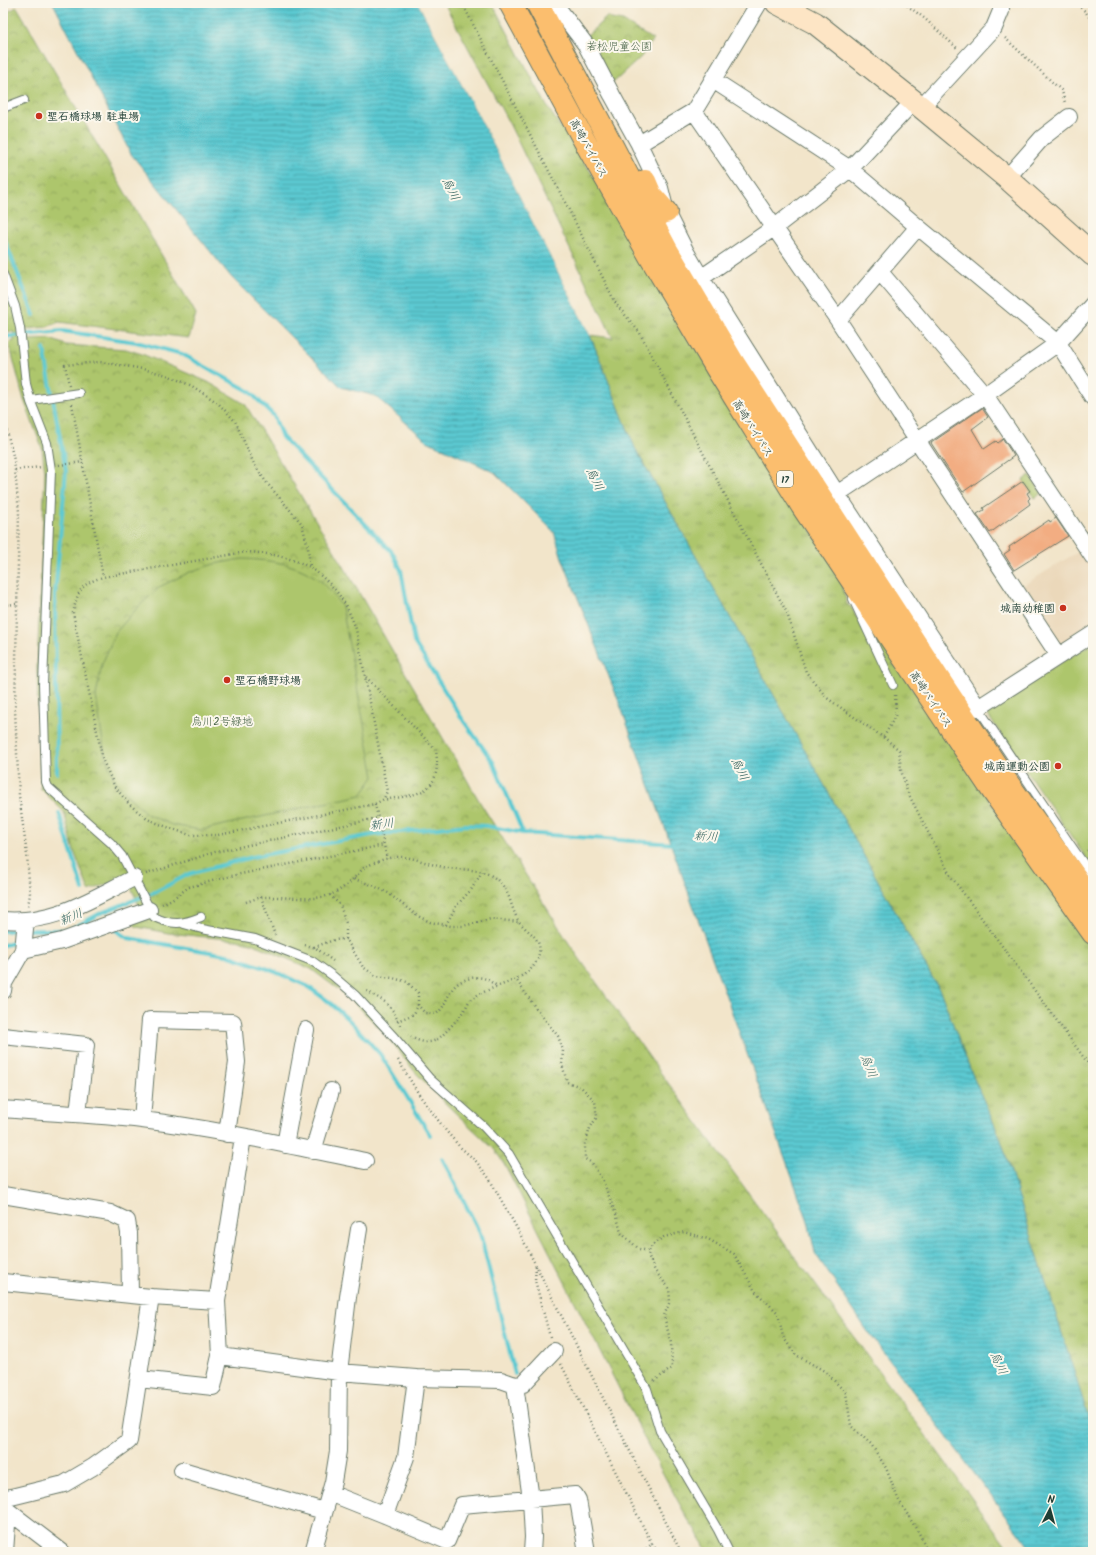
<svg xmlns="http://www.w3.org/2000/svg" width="1096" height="1555" font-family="Kalam,'Klee One',sans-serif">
	<defs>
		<pattern id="grass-tufts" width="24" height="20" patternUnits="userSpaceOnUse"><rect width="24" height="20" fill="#adc66c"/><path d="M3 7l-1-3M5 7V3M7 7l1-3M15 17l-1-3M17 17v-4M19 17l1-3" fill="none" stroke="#8ca25a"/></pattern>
		<pattern id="park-crowns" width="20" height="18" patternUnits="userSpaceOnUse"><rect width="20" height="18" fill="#adc66c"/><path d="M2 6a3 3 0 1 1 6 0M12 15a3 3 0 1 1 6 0" fill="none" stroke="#8ca25a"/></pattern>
		<pattern id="water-rules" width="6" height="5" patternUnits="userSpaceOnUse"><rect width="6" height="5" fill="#5cc9d1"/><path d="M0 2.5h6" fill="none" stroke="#4ba4aa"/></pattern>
	</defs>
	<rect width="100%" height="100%" fill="#fbf7ec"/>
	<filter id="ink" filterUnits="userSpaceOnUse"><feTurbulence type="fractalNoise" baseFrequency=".025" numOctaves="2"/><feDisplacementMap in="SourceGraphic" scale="8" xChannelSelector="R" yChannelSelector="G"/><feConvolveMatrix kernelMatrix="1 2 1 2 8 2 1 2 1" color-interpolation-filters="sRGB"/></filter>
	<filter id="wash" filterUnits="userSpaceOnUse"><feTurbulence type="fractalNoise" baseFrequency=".012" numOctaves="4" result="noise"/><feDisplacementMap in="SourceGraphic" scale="16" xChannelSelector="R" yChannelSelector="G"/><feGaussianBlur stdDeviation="0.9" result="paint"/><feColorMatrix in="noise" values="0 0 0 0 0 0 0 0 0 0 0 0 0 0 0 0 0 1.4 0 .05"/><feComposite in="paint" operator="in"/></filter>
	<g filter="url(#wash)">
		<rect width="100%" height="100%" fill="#f2e5ca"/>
		<path fill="#ebd8ba" d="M1081 550 1093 568V629L1063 647 1057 646 1019 588Z"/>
		<path fill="url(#grass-tufts)" stroke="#668250" d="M444 3H492L548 108 598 183 839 575 847 604 852 608 876 656 863 614 932 717 1093 950V1432L1000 1137 974 1079 941 993 635 448 590 335 613 338 510 125Z"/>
		<path fill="url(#park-crowns)" stroke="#668250" d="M17 7 196 314 189 338 59 322 47 327 26 329 28 340 50 339 66 345 126 349 142 354 208 382 245 404 343 565 481 804 570 945 652 1061 1011 1552H707L696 1529 691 1525 654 1457 505 1165 494 1149 446 1104 416 1073 384 1033 350 998 311 969 251 943 236 940 168 933 137 927 131 922 144 916 126 877 89 891 74 851 64 812 41 789 37 671 45 471 42 448 24 400 9 343 14 341V332L3 331V14Z
			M608 16 611 19 623 21 653 40 641 57 613 83 586 36Z
			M1030 475 1042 493 1035 498 1023 480Z"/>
		<path fill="#adc66c" stroke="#668250" d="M242 559C272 560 303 564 325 585 332 592 337 600 342 607L374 777 361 795 201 830 172 825 147 814 128 796 114 779 105 756 96 696 102 664 116 632 139 606 161 586 190 572 214 564Z
			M1093 643V868L987 714 990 705Z"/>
		<path fill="url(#water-rules)" stroke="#3e8382" d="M53 3H418L484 126 590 335 635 448 941 993 974 1079 1000 1137 1093 1432V1552H1033L866 1329 815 1253 808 1221 619 702 562 558 554 532 494 472 427 441 375 396 341 387 232 278 131 154Z"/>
		<path fill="#f2e5ca" d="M418 3H421L485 125 592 336 590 335 484 126Z"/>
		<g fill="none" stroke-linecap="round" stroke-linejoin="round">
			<path stroke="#5cc9d1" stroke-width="4" d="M3 236 34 315
				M3 337 62 331 136 342 182 354 249 391 274 416 282 437 392 552 401 570 414 642 463 720 493 762 523 833
				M44 349 66 471 55 595 57 773
				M59 813 83 890
				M114 929 128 938 227 955 271 970 307 986 328 1001 351 1022 380 1054 401 1087 430 1135
				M29 930H65
				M3 931 21 930
				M48 936 69 930 101 913 157 891 189 874 252 857 372 835 466 825 487 826 523 833 674 844
				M3 945 20 942
				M442 1158 480 1233 515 1374"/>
		</g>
		<g id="blocks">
			<path fill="#f2ad82" d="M982 408 988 417 972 429 984 449 996 441 998 443 1003 439 1014 456 963 492 931 443Z
				M1023 481 1030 491 1027 493 1030 498 1028 500 1030 504 990 533 977 514 984 510 983 508Z
				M1056 518 1068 536 1014 570 1004 554 1010 550 1009 547 1049 520 1050 522Z"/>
		</g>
	</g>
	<g filter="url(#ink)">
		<use href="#blocks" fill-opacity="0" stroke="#697868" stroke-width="1"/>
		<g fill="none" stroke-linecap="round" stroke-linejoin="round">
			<g stroke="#697868" stroke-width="10">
				<path id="lane" d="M3 108 24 100
					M3 274 15 306 20 328 26 384 31 402 47 443 51 470 43 685 46 782 48 787 111 843 122 856 154 917C173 926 183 924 201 917
					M31 400 79 393
					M853 599 893 685
					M978 708 1072 847 1093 877
					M184 924 202 929 255 939 312 961 333 976 355 995 394 1037 430 1079 484 1127 509 1154 647 1389 660 1431 718 1530 729 1552"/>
			</g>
			<g stroke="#697868" stroke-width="18">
				<path id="street" d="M554 3 586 45 612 95 639 144 660 188 666 212 686 252 701 278 837 494 978 708 1093 634
					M713 80 850 169 918 227 1058 343 1093 398
					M921 107 994 28 1001 11V3
					M694 111 838 320 1059 656
					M639 144 694 111 759 3
					M1007 178 1042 138 1069 117
					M880 272 985 395 1093 557
					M701 278 775 227 850 169 914 101
					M838 320 918 227
					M837 494 985 395 1058 343 1093 304
					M3 920C56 924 90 899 134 878
					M23 950 26 920
					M3 991 4 983 23 950 62 941 149 910
					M3 1036 86 1045 78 1113
					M3 1109C49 1113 96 1114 142 1120 217 1129 291 1146 365 1161
					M142 1120 150 1020 233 1022 237 1062 227 1134
					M243 1137 217 1301 220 1356 339 1372 416 1378 501 1380 515 1385 531 1499 533 1537 532 1552
					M285 1145 306 1030
					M313 1151 331 1091
					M3 1195 110 1213 127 1221 129 1233 130 1294
					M3 1282 151 1297 217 1301
					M139 1379 213 1387 220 1356
					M515 1385 523 1384 554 1351
					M182 1470 324 1511
					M330 1493 385 1515 447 1541 462 1505 575 1495 578 1500 587 1552
					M3 1499 64 1484 93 1467 129 1441 151 1297
					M3 1507 62 1552
					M385 1515 406 1457 416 1378
					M5 1552 8 1511
					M313 1552 333 1482 338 1451 339 1372 348 1297 359 1229"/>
			</g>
			<g stroke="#697868" stroke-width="24">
				<path id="secondary" d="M777 3 815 23 921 107 1007 178 1093 255"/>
			</g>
			<g stroke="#697868" stroke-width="24">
				<path id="highway" d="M510 3 584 140 651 258 717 369 802 506 992 790 1093 933
					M537 3 667 250 733 362 938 678 1007 782 1093 902
					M645 181 651 195 666 212"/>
			</g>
			<path stroke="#697868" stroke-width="2.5" stroke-dasharray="1 3" stroke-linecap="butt" d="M462 3 565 202 616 304 640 333 787 613 806 672 827 698 887 740 899 750 901 770 907 791 950 875 1093 1070
				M904 3 924 18 957 48
				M1074 3 1085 11 1093 23
				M1005 38 1062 91 1065 103
				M69 385 65 365 100 362 138 368 167 375 192 386 218 403 235 421 254 464 266 482 302 524 308 547 310 567C335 586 345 599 356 629L387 791 384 799 375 804 218 835H190L167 827 147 819 129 804 115 787 103 761 73 613C78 591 80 584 103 577L246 552C269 553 289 557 310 567
				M72 404 103 577
				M3 415 14 460 19 512 15 710 19 796 27 855 30 894 28 906
				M59 465 83 462
				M15 470 41 467
				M3 605 16 604
				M366 677 436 750C442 795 418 794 383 800
				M884 737 896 714 895 694
				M375 804 387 859
				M1087 851 1093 847
				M146 874 215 852 378 818
				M354 879 372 885 388 893 416 915 430 922 451 926H463L491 919 520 922
				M330 895 340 905 346 923V939L363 967 376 976 393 978 407 982 418 993V1005L425 1013 436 1014C446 1007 446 996 454 987 461 979 476 975 486 979 490 981 494 984 497 986
				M261 897 275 935
				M246 902C252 900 259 897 266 897 286 896 314 902 332 894 339 891 349 884 354 878 358 875 361 870 365 867 369 865 374 863 379 861 406 851 418 862 443 867 464 872 486 865 502 885 510 894 511 907 517 918 524 933 547 936 537 960 528 982 490 985 471 999 468 1002 467 1006 465 1009 459 1017 444 1036 436 1040 427 1045 415 1040 408 1035
				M162 904 172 899 189 887 231 876 384 845
				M446 925 456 906 471 890 482 872
				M305 945 316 948 333 961
				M314 947 334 940 346 939
				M515 978 535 1007 558 1036 563 1050 562 1064 567 1082 581 1087 595 1101 597 1117 590 1128 585 1144V1159L592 1163 603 1181 617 1217 621 1233 639 1249 649 1251
				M367 991 385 1002 393 1011 401 1027
				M397 1021 414 1014 418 1005
				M398 1060 420 1096 447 1132 460 1147 475 1160 489 1178 519 1232 681 1552
				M536 1266 535 1280 550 1337
				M561 1364 652 1544 642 1552
				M654 1381 672 1368 671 1343 664 1316 670 1301 669 1288 655 1271 648 1255 652 1245 664 1237 684 1232 708 1239 734 1254 755 1291 778 1313 783 1337 796 1355 826 1372 846 1393 851 1426 871 1444 886 1468 898 1499 920 1535 928 1552
				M652 1544 658 1552"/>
			<use href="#lane" stroke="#fff" stroke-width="8"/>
			<use href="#street" stroke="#fff" stroke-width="16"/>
			<use href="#secondary" stroke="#fde5c5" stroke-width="22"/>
			<use href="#highway" stroke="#fbbe6e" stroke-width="22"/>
		</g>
	</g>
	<g fill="#c8321e" stroke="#fbf7ec" stroke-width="1.5">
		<circle cx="39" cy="116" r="4"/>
		<circle cx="1063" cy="608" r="4"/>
		<circle cx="227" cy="680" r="4"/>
		<circle cx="1058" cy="766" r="4"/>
	</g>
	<g text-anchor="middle" stroke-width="4" stroke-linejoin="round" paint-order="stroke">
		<rect fill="#fbf7ec" stroke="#61756b" stroke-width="1" x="777" y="471" width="16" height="16" rx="3"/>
		<g font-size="10" font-weight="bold" fill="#1f3d34">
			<text x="785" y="483">17</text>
		</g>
		<g font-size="11" fill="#425f42" stroke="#fbf7ec">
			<text x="619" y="50">若松児童公園</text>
			<text x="222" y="725">烏川2号緑地</text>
		</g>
		<g font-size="11" font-weight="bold" fill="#1f3d34" stroke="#fbf7ec" text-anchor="start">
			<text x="47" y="120">聖石橋球場 駐車場</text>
			<text x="1055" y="612" text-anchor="end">城南幼稚園</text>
			<text x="235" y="684">聖石橋野球場</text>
			<text x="1050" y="770" text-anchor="end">城南運動公園</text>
		</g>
		<g font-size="11" fill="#1f3d34" stroke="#fbf7ec">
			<text transform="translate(589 148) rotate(61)" y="4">高崎バイパス</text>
			<text transform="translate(753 428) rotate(58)" y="4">高崎バイパス</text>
			<text transform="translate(931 699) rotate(56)" y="4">高崎バイパス</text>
		</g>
		<g font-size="12" font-style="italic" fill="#2e605b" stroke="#fbf7ec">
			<text transform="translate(451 189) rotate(64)" y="4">烏川</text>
			<text transform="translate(595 479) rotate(64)" y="4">烏川</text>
			<text transform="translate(740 769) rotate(64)" y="4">烏川</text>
			<text transform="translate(382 824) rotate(-7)" y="4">新川</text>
			<text transform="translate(706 836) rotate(4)" y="4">新川</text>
			<text transform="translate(71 917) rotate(-23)" y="4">新川</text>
			<text transform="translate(869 1066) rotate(68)" y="4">烏川</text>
			<text transform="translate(999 1363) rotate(65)" y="4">烏川</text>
		</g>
	</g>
	<rect width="1096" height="1555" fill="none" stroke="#fbf7ec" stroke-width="16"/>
	<g transform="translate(1050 1509) rotate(6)" stroke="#fbf7ec" stroke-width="3" paint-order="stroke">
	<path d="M0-3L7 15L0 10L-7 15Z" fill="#1f3d34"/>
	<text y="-6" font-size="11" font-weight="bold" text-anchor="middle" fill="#1f3d34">N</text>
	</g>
</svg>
